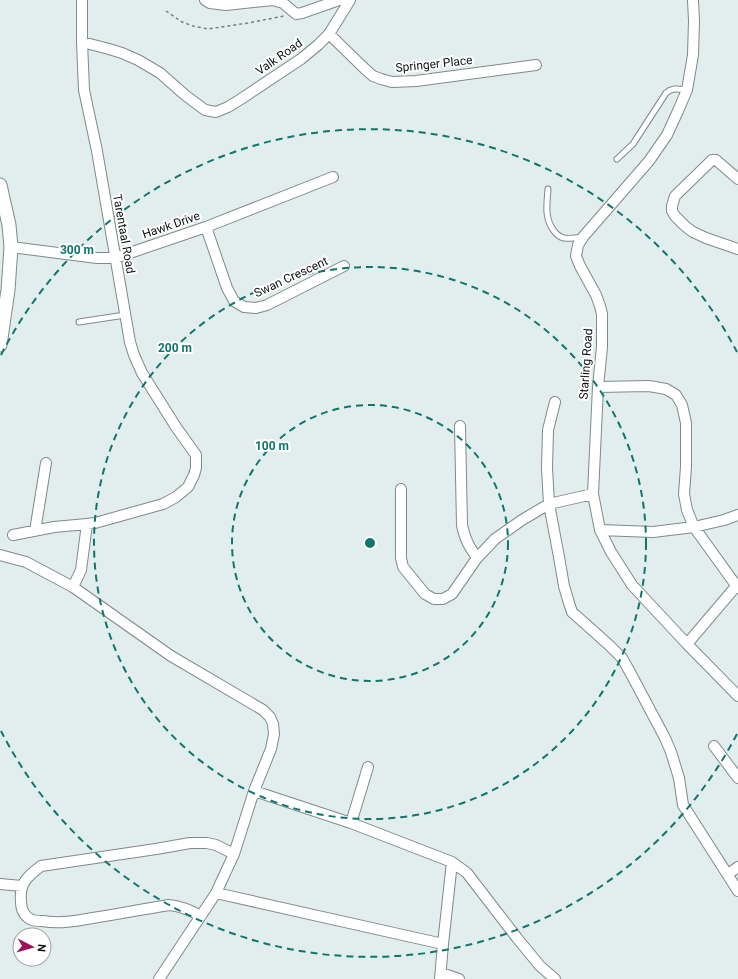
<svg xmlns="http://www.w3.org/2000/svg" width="738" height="979" font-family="Roboto,sans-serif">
	<rect width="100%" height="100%" fill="#e1eeed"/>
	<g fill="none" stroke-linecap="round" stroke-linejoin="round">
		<g stroke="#7f8a89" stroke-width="7">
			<path id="lane" d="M617 159 633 144 666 93C673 87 678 89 687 90
				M548 189C547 204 544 218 554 231 557 235 559 237 564 238 570 239 577 238 583 237
				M79 322 125 315"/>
		</g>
		<g stroke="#7f8a89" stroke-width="12">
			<path id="street" d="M205 0 210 3 226 5 273 0 283 3 296 14 302 13 339 0
				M693 0 694 21 693 55 687 90 678 111 667 135 649 161 583 237 578 245 576 256 580 266 596 295 600 306 602 314V347L598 387 593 494 600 530 611 552 632 585 687 644 738 696
				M329 34 365 69 373 76 381 79 392 82 416 81 536 65
				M82 42 109 49 122 53 138 60 160 73 185 95 205 110 216 112 228 107 241 99 301 59 318 45 329 34 350 0
				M738 179 716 160H712L675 196 672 206V211L675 216 685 226 693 232 706 238 738 249
				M206 227 227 288 234 301 244 307 256 308 267 305 344 266
				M11 247 97 258H115L206 227 333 177
				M598 387 649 386 666 389 676 395 682 405 686 423V467L684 494 687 510 694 527 738 588
				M555 402 548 430 547 468 549 504 559 557 564 586 569 603 572 612 581 620 609 645 622 658 631 674 665 738 671 752 679 778 683 805 738 891
				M460 426 462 525C465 540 469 546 477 558
				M401 489V558L403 567 408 573 425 594 434 599H443L452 594 477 558 495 539 522 520 549 504 593 494
				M600 530 653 532 694 527 724 520 738 515
				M35 531 46 463
				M13 535 54 527 87 524
				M0 555 26 562 73 587 171 656 263 710 270 717 273 724 274 734 271 749 254 791 234 854 216 893 159 979
				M73 587 81 570 87 524 95 523 163 504 176 497 188 487 194 475 196 468V455L176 427 142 373 134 355 130 342 97 151 84 90 82 42V0
				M687 644 738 584
				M714 746 738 778
				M254 791 351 823 452 862 467 873 517 938 540 966 555 979
				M351 823 368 767
				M728 874 738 867
				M0 884 22 886
				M216 893 443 944
				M201 916C190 910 181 906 169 905 144 909 119 914 93 918 76 921 59 924 42 921 38 921 33 921 30 919 23 915 21 908 21 901 19 883 28 876 41 866L156 849 190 843H207L216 845 234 854
				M441 973 459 979
				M440 979 443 944 452 862"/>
		</g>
		<g stroke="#7f8a89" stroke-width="15">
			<path id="secondary" d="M0 185 9 225 11 247 8 290 0 345"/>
		</g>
		<path stroke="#747c7c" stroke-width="1.5" stroke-dasharray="3 3" stroke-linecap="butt" d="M166 11 182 22 193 26 208 29 248 23 284 16"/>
		<use href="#lane" stroke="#fff" stroke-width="5"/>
		<use href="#street" stroke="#fff" stroke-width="10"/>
		<use href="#secondary" stroke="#fff" stroke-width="13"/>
	</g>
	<g fill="none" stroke="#0f766e" stroke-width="2" stroke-dasharray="7 5">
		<circle cx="370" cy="543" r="138"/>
		<circle cx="370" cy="543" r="276"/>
		<path d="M737 734A414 414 0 0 1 1 731M1 355A414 414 0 0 1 737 352"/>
	</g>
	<g text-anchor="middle" stroke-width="4" stroke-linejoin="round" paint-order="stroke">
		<g font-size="12" fill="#0f1313" stroke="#fff">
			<text transform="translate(279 57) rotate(-35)" y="4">Valk Road</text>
			<text transform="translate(434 64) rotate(-6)" y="4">Springer Place</text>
			<text transform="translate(171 225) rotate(-19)" y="4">Hawk Drive</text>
			<text transform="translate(124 234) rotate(80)" y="4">Tarentaal Road</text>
			<text transform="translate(291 277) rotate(-25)" y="4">Swan Crescent</text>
			<text transform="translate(586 364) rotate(-86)" y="4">Starling Road</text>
		</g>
	</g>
	<circle cx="370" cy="543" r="6" fill="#0f766e" stroke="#fff" stroke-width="2"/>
	<g font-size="12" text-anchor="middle" font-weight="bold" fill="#0f766e" stroke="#fff" stroke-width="4" stroke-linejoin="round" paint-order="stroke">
		<text x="77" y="254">300 m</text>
		<text x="175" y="352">200 m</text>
		<text x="272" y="450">100 m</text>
	</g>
	<g transform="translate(32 947) rotate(96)"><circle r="19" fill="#ffffff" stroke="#9fa1a1"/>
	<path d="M0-3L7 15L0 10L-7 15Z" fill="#a01059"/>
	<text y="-6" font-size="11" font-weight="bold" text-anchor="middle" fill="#0f1313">N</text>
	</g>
</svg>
